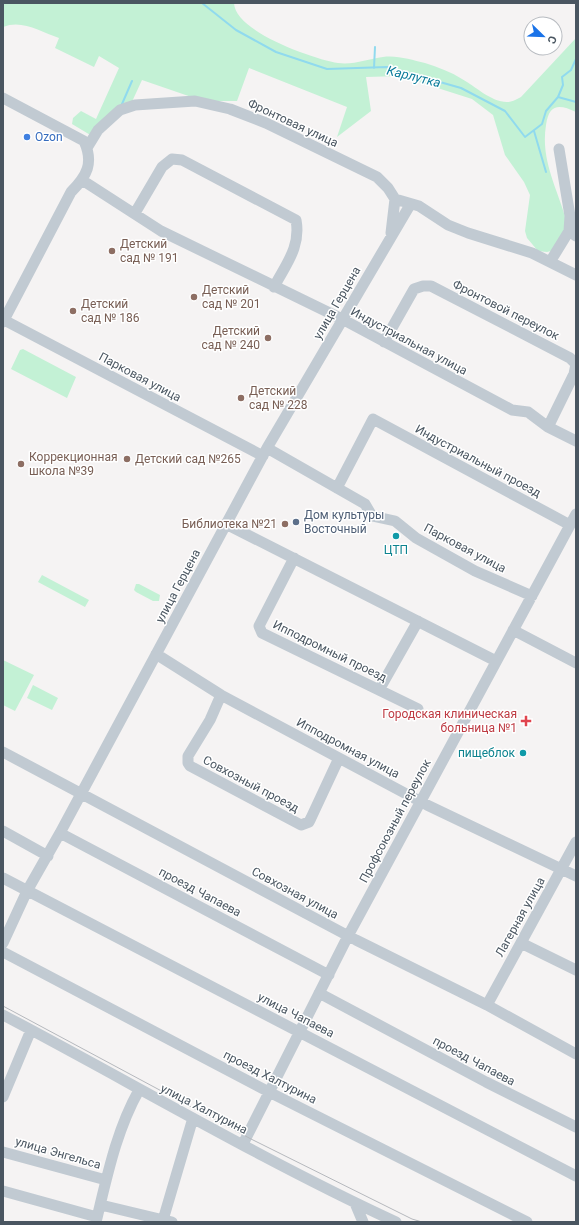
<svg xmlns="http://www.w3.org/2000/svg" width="579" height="1225" font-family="Roboto,sans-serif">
	<rect width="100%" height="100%" fill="#f5f3f3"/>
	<path fill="#c3f1d5" d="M3 3H234C235 32 314 59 338 63 354 65 368 59 383 57 397 55 412 60 425 63 438 67 451 72 462 79 475 86 491 102 507 102 513 102 517 99 521 97L576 38V112C559 104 549 104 546 125 540 162 559 191 567 224L555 250 547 252 538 251 527 238 525 231 530 195 524 182 505 155 493 115 472 99 400 76 366 77 371 111 337 137 347 107 249 68 237 101H203L142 80 130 106 92 136 72 124 73 118 81 111 96 119 119 68 99 56 94 67 55 48 59 38C41 32 22 19 3 27Z
		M23 349 76 377 67 398 11 369 20 350Z
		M42 575 89 600 85 607 38 582Z
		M136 584H139L160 595 159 601H153L136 592 134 590Z
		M3 660 34 675 15 711 3 705Z
		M33 685 58 698 52 710 27 698Z"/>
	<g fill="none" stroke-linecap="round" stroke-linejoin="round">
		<path stroke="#90daee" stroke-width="2" d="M202 3 236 30 276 52 327 69 387 67 461 88 505 111 525 137 542 124 546 111 558 97 563 85 562 77 571 70 576 59
			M374 68 375 47
			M558 97 576 102
			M122 104 132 81
			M534 131 546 172"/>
		<path stroke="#c1cad2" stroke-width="11" d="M3 98 84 141C94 163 87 176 71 192L3 322
			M87 148 98 130 120 110 135 105 195 101 230 109 266 123 377 177 388 188 395 199 419 206 448 225 468 233 532 253 576 275
			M559 149 570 216 569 231 576 236
			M82 180 161 231 342 319 512 410 528 412 548 427 576 441
			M135 213 162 167 172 159 182 160 296 220C301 247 286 264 274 287
			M391 233 395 199
			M550 262 569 231 576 228
			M4 320 263 456
			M384 342 414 289 423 286H431L570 358 576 364 574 374 548 427
			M267 448 365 504 372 516 395 521 416 538 475 571 532 596
			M337 488 373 419 570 525
			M226 524 496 661
			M294 558 259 626 262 633 418 709
			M513 630 576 663
			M156 654 221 695 427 805 576 876
			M379 690 418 621
			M221 695 210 720 188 756V763L190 766 301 825 309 822 311 818 339 758
			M3 752 356 940 487 1005 576 1054
			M3 831 48 856
			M60 833 329 975
			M3 878 576 1176
			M3 943 27 891 60 833 267 448 410 205
			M521 943 576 970
			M3 952 269 1092 527 1222
			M319 993 486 1082 576 1127
			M487 1005 576 842
			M3 1015C134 1084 262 1160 396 1222
			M3 1097 31 1030
			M243 1144 348 936 576 514
			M3 1152 106 1180
			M3 1191 97 1217
			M355 1203 363 1222
			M101 1205 172 1222
			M163 1220 193 1118
			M96 1222C107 1177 116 1131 139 1090"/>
		<path stroke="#b5b8bd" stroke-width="1" d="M3 1006 251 1139 412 1219 422 1222"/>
	</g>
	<circle fill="#3f7fe0" stroke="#fff" stroke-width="1.5" cx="27" cy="137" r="4"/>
	<g fill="#8d6e63" stroke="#fff" stroke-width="1.5">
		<circle cx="112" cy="251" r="4"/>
		<circle cx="194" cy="297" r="4"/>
		<circle cx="73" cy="311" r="4"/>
		<circle cx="268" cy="338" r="4"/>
		<circle cx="241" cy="398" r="4"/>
		<circle cx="127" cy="459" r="4"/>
		<circle cx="21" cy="464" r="4"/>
		<circle cx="285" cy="524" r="4"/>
	</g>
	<circle fill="#5c6f8a" stroke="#fff" stroke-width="1.5" cx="296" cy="522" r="4"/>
	<g fill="#0f9aa8" stroke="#fff" stroke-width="1.5">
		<circle cx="396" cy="536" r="4"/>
		<circle cx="523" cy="753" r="4"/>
	</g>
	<path fill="#e0444e" stroke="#fff" stroke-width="1.5" d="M524 715h4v4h4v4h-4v4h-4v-4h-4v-4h4z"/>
	<g text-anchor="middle" stroke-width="3" stroke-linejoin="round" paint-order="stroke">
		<g font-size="12" fill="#4a5661" stroke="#fff">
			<text transform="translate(293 123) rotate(25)" y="4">Фронтовая улица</text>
			<text transform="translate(337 303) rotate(-60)" y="4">улица Герцена</text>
			<text transform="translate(506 310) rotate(27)" y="4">Фронтовой переулок</text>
			<text transform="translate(409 341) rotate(28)" y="4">Индустриальная улица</text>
			<text transform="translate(140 377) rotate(28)" y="4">Парковая улица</text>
			<text transform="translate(478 461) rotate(28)" y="4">Индустриальный проезд</text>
			<text transform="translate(465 548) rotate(28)" y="4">Парковая улица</text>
			<text transform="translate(178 586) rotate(-62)" y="4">улица Герцена</text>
			<text transform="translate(330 651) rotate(26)" y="4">Ипподромный проезд</text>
			<text transform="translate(348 748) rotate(28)" y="4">Ипподромная улица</text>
			<text transform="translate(251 784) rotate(28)" y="4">Совхозный проезд</text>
			<text transform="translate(395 821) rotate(-62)" y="4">Профсоюзный переулок</text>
			<text transform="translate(200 892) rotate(28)" y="4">проезд Чапаева</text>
			<text transform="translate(295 893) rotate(28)" y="4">Совхозная улица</text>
			<text transform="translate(520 917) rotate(-61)" y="4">Лагерная улица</text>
			<text transform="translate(296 1015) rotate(27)" y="4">улица Чапаева</text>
			<text transform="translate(474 1061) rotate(28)" y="4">проезд Чапаева</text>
			<text transform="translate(270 1077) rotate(27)" y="4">проезд Халтурина</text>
			<text transform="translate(204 1109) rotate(27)" y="4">улица Халтурина</text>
			<text transform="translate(58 1153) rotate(16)" y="4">улица Энгельса</text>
		</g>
		<g font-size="12" fill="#366cbe" stroke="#fff" text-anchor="start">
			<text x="35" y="141">Ozon</text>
		</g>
		<g font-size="12" fill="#785e54" stroke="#fff" text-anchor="start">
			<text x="120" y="248">Детский<tspan x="120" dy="14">сад № 191</tspan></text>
			<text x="202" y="294">Детский<tspan x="202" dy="14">сад № 201</tspan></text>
			<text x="81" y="308">Детский<tspan x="81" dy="14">сад № 186</tspan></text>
			<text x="260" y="335" text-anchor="end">Детский<tspan x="260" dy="14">сад № 240</tspan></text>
			<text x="249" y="395">Детский<tspan x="249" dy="14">сад № 228</tspan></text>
			<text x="29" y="461">Коррекционная<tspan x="29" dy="14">школа №39</tspan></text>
			<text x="135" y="463">Детский сад №265</text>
			<text x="277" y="528" text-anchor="end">Библиотека №21</text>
		</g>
		<g font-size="12" fill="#4e5e75" stroke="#fff" text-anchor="start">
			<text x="304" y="519">Дом культуры<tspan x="304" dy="14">Восточный</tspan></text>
		</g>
		<g font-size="12" fill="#0d838f" stroke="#fff">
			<text x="396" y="554">ЦТП</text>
			<text x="515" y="757" text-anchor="end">пищеблок</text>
		</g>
		<g font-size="12" fill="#be3a42" stroke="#fff" text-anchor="end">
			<text x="517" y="718">Городская клиническая<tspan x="517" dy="14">больница №1</tspan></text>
		</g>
		<g font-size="13" font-style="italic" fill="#0c7c9b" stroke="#fff">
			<text transform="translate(414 76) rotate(14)" y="5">Карлутка</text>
		</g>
	</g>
	<rect width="579" height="1225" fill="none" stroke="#4a5661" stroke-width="8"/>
	<g transform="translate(543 36) rotate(113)"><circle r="19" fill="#ffffff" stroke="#b7bbc0"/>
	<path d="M0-3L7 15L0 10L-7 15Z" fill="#1a73e8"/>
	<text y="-6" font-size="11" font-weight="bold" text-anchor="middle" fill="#4a5661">С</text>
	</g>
</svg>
